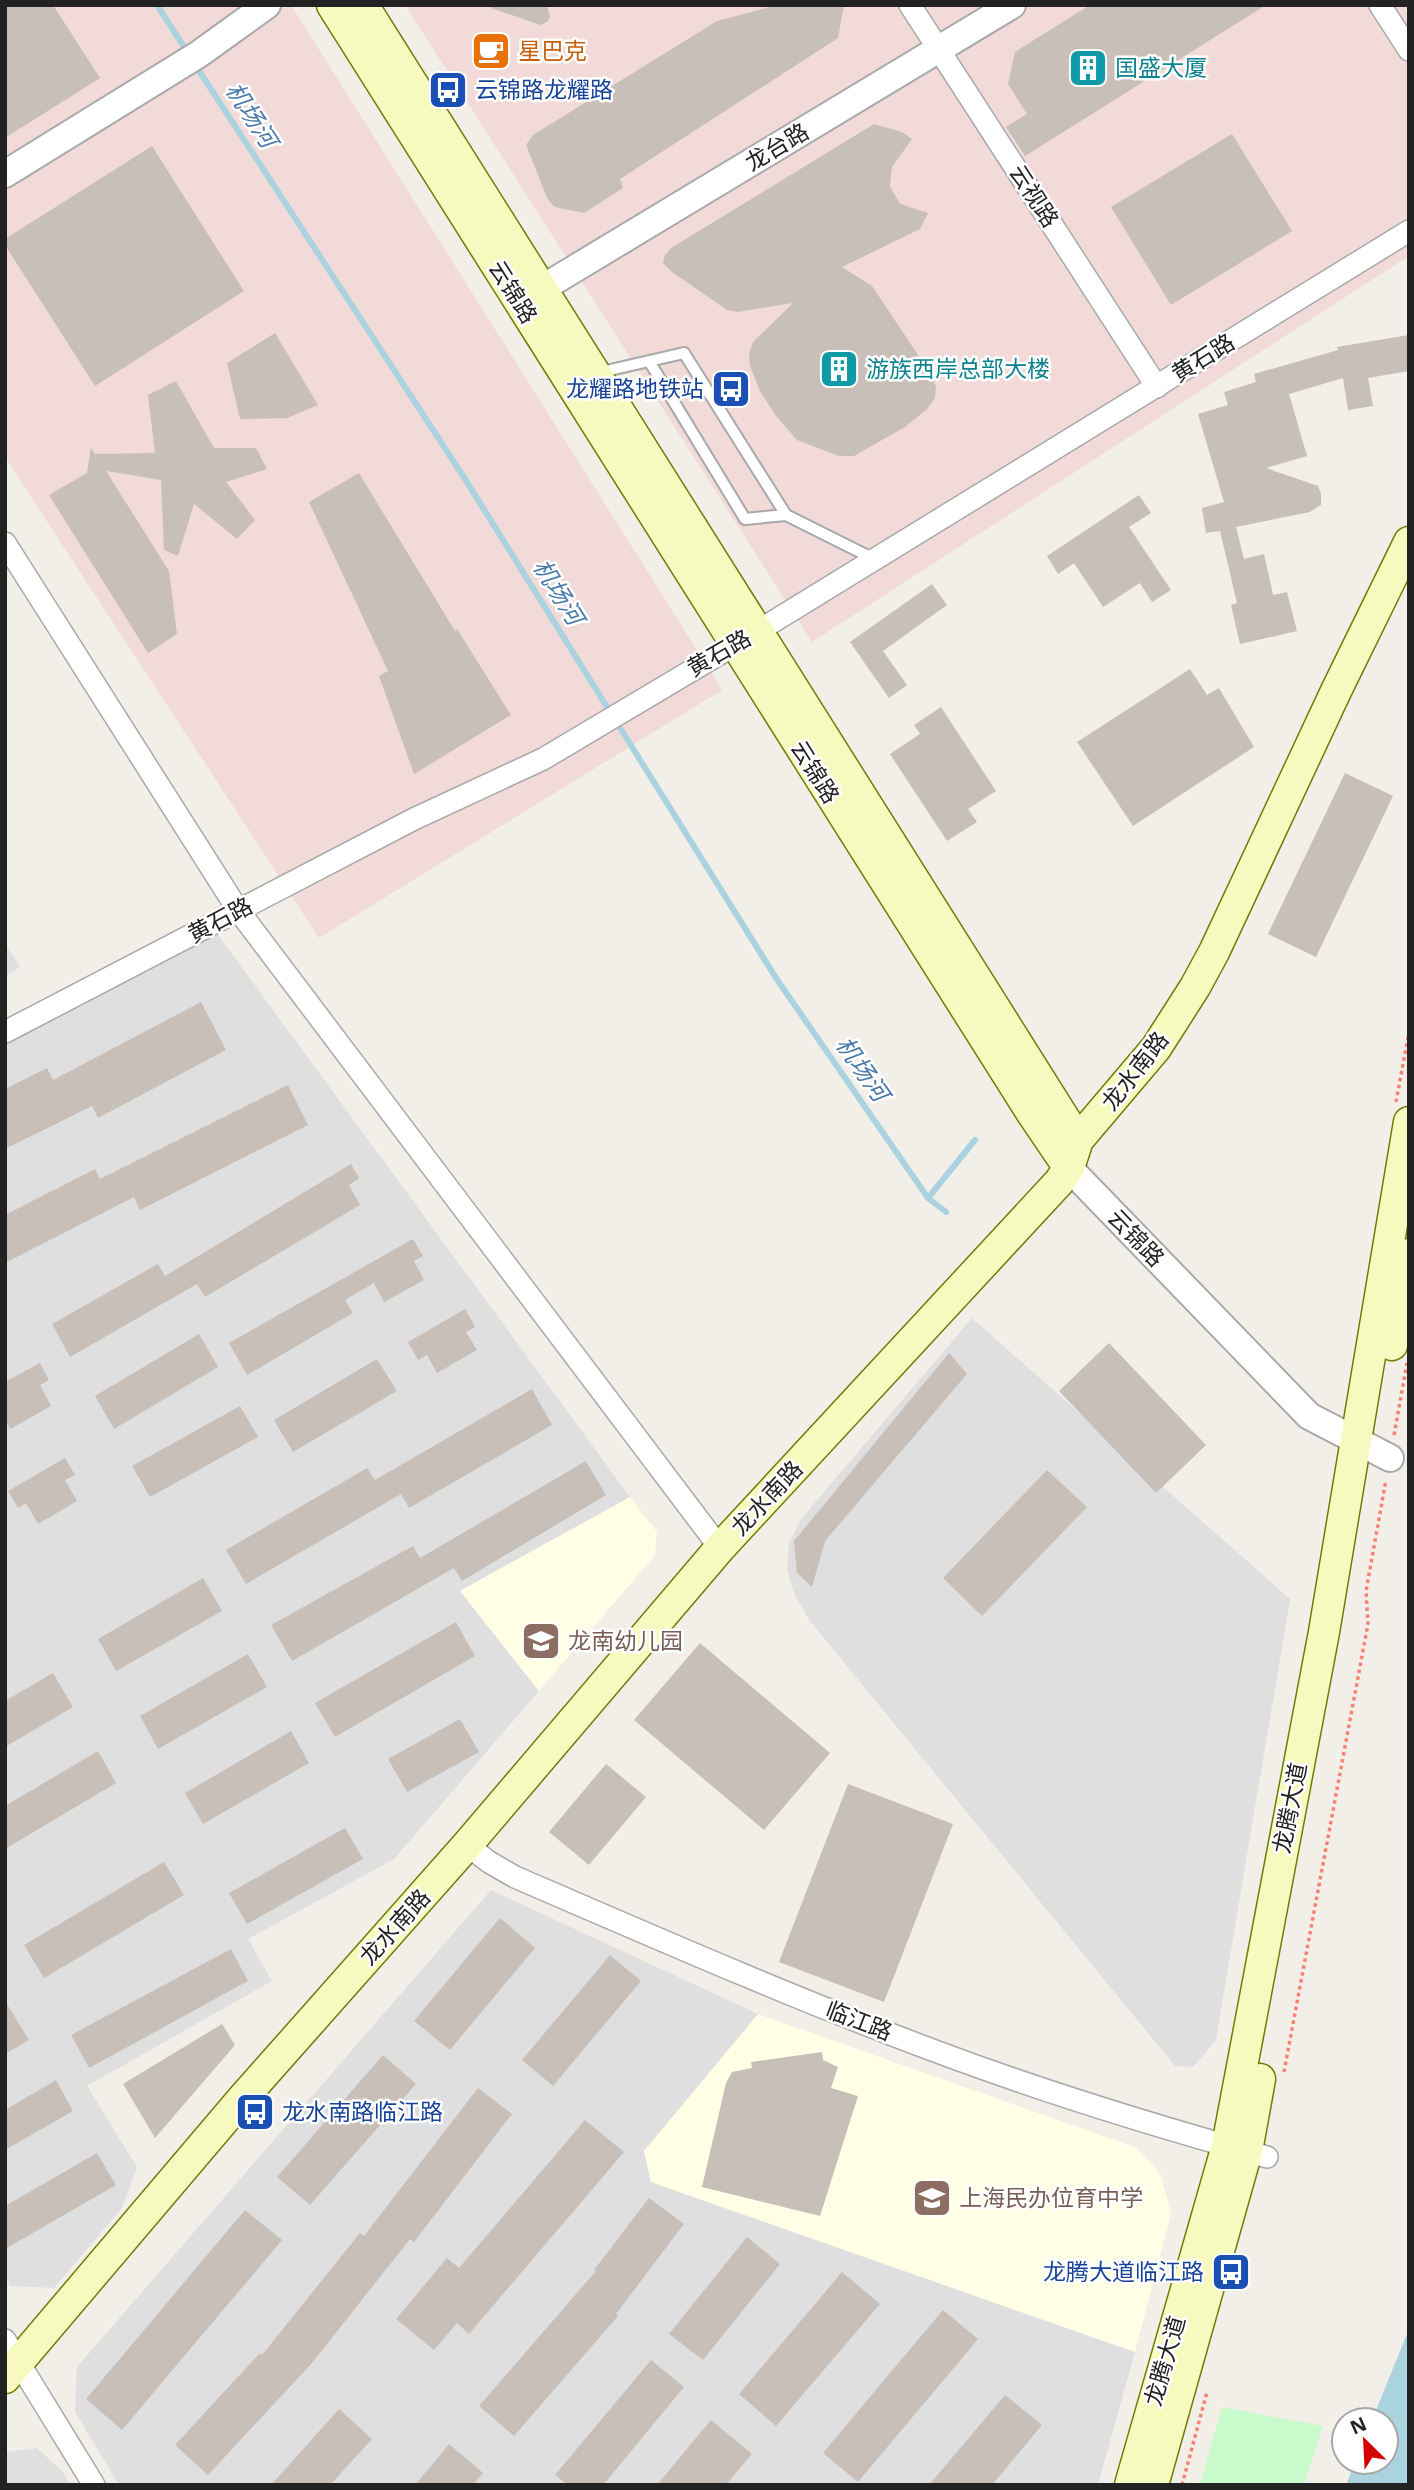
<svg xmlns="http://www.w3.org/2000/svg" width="1414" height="2490" font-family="'Open Sans','Noto Sans SC',sans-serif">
	<rect width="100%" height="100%" fill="#f2efe9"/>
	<path fill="#e0dfdf" d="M178 929 218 935 630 1497 460 1591 539 1691 394 1859 248 1939 272 1981 87 2086 137 2167 122 2208 54 2288 10 2286 5 2278V1019Z
		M5 943 20 967 5 976Z
		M972 1318 1290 1599 1216 2040 1193 2067 1175 2066 810 1621 794 1594 787 1569 789 1543 801 1519Z
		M491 1890 758 2014 644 2151 651 2182 1135 2352 1098 2485H119L75 2412 77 2367Z
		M37 2448 63 2472 70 2485H5V2452Z"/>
	<path fill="#f2dad9" d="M5 5H291L722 690 319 938 5 457Z
		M405 5H1409V256L812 642Z"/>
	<path fill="#ffffe5" d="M630 1497 657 1532 655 1555 539 1691 460 1591Z
		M758 2014 1137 2148 1161 2175 1171 2214 1135 2352 651 2182 644 2151Z"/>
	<path fill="#c8facc" d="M1222 2407 1323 2426 1304 2485H1200Z"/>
	<path fill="#aad3df" d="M1409 2329V2485H1346L1355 2462H1386V2420H1372Z"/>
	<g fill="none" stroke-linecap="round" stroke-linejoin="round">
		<path stroke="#aad3df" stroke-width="6" d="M157 5 188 53
			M194 63 465 479 776 978 928 1198 946 1212
			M928 1198 975 1140"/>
	</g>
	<path fill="#c7bfb8" d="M5 5H53L100 78 5 138Z
		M492 5H547L550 17 547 22 541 25 491 8Z
		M777 5H844L838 38 620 179 623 188 584 213 555 207 548 200 526 145 533 135 717 21Z
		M1090 5H1266L1025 156 1006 127 1027 114 1008 84 1015 52Z
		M874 124 902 132 912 139 892 167 890 186 900 204 928 213 920 229 842 267 872 286 930 373 936 387 935 398 927 409 905 427 854 456H839L797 440 776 416 760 391 750 366 749 354 753 342 793 303 738 312 727 310 672 272 663 263 665 255 671 248Z
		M1232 134 1292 231 1171 305 1111 207Z
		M152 146 244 291 95 386 5 245V239Z
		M275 333 318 405 287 418 240 419 227 363Z
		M1409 335V371L1368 378 1373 406 1348 410 1343 378 1289 394 1307 456 1266 468 1318 486 1321 494V505L1310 512 1236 527 1244 559 1264 554 1273 595 1287 592 1297 631 1240 644 1231 605 1237 603 1220 531 1206 533 1202 508 1224 502 1198 414 1228 405 1224 392 1256 382 1254 374 1338 350 1337 347Z
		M176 381 214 448H256L267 469 226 482 255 520 237 539 194 504 178 556 164 550 161 480 106 471 169 571 177 634 148 653 49 495 87 473 91 448 95 454 155 453 148 395Z
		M359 473 455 631 457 629 511 715 414 774 379 676 388 671 309 502Z
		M1139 495 1151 513 1129 527 1171 590 1152 602 1140 583 1103 607 1074 563 1058 574 1047 556Z
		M932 584 947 605 883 651 907 685 889 698 850 642Z
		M1190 669 1207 695 1219 688 1254 747 1133 826 1077 742Z
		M941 707 996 791 968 809 977 822 947 841 890 754 920 734 914 725Z
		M1345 773 1393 796 1316 957 1268 934Z
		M201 1002 226 1050 98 1118 92 1106 5 1149V1089L47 1068 53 1080Z
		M288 1085 308 1125 140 1210 134 1197 5 1263V1215L95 1169 100 1179Z
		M351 1164 359 1178 349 1185 360 1205 205 1297 197 1284 70 1357 52 1324 158 1264 165 1276Z
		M413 1239 423 1256 414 1261 424 1280 384 1302 374 1283 345 1300 353 1313 247 1375 229 1343Z
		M465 1309 475 1327 466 1332 477 1350 437 1373 427 1355 418 1360 408 1342Z
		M199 1334 218 1367 114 1429 95 1396Z
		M1109 1343 1206 1445 1156 1493 1059 1391Z
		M949 1353 967 1374 825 1541 812 1587 797 1573 794 1541Z
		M377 1359 397 1391 293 1452 274 1420Z
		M40 1363 49 1380 40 1385 51 1406 10 1429 5 1420V1382Z
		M532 1389 552 1425 409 1508 401 1494 246 1584 226 1550 367 1468 375 1480Z
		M240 1406 258 1437 150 1497 132 1466Z
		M65 1458 75 1475 65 1480 77 1501 38 1524 26 1503 18 1508 8 1491Z
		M586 1461 606 1495 462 1581 454 1568 292 1661 271 1625 413 1546 420 1558Z
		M1047 1470 1087 1507 982 1616 943 1578Z
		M203 1578 222 1611 116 1671 98 1639Z
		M456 1622 475 1656 335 1737 315 1703Z
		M700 1643 830 1753 764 1830 634 1720Z
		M248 1654 267 1687 158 1749 140 1716Z
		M53 1673 73 1707 5 1747V1701Z
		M460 1719 479 1752 407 1792 388 1759Z
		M291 1731 309 1763 203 1824 185 1793Z
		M98 1751 116 1783 5 1849V1806Z
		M606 1764 646 1797 589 1865 549 1832Z
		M848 1784 953 1824 884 2002 779 1962Z
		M345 1828 363 1859 247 1924 229 1893Z
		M164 1862 184 1895 44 1978 24 1945Z
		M500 1918 535 1948 450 2050 414 2021Z
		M231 1949 248 1981 89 2068 71 2035Z
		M610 1955 641 1981 553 2086 522 2060Z
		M5 2001 29 2040 5 2054Z
		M222 2024 235 2045 155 2138 123 2084Z
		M822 2052 823 2060 838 2067 831 2088 858 2096 820 2216 702 2187 726 2083 732 2072 752 2068 751 2062Z
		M383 2055 416 2084 310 2205 277 2177Z
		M56 2080 73 2111 5 2150V2110Z
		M478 2088 512 2114 414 2242 410 2239 312 2363 208 2475 175 2445 260 2353 262 2355 360 2233 364 2236Z
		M585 2120 624 2152 469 2334 457 2323 434 2350 396 2319 447 2258 459 2268Z
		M97 2153 116 2185 5 2249V2206Z
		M649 2198 684 2224 616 2314 618 2316 514 2436 479 2406 596 2271 594 2270Z
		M245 2210 282 2240 122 2430 86 2399Z
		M747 2237 780 2264 703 2360 669 2334Z
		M842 2272 880 2304 776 2426 739 2394Z
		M943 2310 978 2339 858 2482 823 2453Z
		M651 2360 684 2387 603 2485H568L555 2475Z
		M1005 2395 1042 2425 992 2485H929Z
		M339 2409 372 2439 330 2485H271Z
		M711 2420 752 2454 726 2485H657Z
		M449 2444 483 2473 473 2485H415Z"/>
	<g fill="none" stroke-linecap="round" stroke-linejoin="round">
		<g stroke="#a9a9a9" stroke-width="14">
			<path id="service" d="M649 361 745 519 786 515
				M597 373 684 353 786 515 874 559"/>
		</g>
		<g stroke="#a9a9a9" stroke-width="24">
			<path id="minor" d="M910 5 1157 387
				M1380 5 1409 50
				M5 543 238 910 720 1548
				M5 1032 414 819 543 759 758 631 1409 231
				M467 1845 489 1862 515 1877C654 1937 793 1998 935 2051 1044 2092 1155 2126 1267 2157
				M5 2340 94 2485"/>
		</g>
		<g stroke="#a9a9a9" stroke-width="30">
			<path id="tertiary" d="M5 174 199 54 267 5
				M541 289 1012 5
				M1069 1168 1309 1416 1390 1458"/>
		</g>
		<g stroke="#707d05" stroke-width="33">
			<path id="secondary" d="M332 5 1031 1112 1069 1168
				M363 5 1078 1140
				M1392 1345 1409 1254
				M5 2378 242 2099 467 1845 720 1548 1059 1182 1069 1168 1078 1140 1156 1048 1195 987 1214 952 1336 691 1409 542
				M1130 2485 1227 2146 1324 1632 1409 1122
				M1153 2485 1247 2151 1260 2079"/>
		</g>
		<path stroke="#fa8072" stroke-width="3.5" stroke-dasharray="3.5 3.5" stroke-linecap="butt" d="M1396 1102 1409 1032
			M1394 1435 1407 1363
			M1284 2072 1368 1624 1366 1591 1386 1480
			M1182 2485 1207 2392"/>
		<use href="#service" stroke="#fff" stroke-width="10"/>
		<use href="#minor" stroke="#fff" stroke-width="21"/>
		<use href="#tertiary" stroke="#fff" stroke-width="26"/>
		<use href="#secondary" stroke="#f7fabf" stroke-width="30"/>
	</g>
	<defs>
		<g id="cafe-square" transform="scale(2.0125)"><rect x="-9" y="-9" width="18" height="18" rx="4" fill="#e8710a" stroke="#fff"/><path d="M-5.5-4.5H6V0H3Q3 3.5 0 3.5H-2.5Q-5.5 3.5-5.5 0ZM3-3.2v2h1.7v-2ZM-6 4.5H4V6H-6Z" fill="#fff"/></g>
		<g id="building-square" transform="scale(2.0125)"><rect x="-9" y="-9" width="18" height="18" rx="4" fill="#0f9aa8" stroke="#fff"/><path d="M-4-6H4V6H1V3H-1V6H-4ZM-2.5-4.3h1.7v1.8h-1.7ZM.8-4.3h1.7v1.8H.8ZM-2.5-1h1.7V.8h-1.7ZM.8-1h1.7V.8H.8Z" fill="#fff"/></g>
		<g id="bus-square" transform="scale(2.0125)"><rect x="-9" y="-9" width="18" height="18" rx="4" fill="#1a4fb4" stroke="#fff"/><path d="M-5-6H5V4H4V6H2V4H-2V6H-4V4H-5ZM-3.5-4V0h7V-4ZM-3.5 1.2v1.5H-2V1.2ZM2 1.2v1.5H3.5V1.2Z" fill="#fff"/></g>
		<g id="school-square" transform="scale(2.0125)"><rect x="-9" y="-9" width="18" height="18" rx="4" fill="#8d6e63" stroke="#fff"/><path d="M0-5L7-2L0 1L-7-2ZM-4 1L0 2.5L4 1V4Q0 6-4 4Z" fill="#fff"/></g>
	</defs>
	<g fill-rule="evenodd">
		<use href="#cafe-square" x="491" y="51"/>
		<use href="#building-square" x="1088" y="68"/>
		<use href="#bus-square" x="448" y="90"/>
		<use href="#building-square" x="839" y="369"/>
		<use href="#bus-square" x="731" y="389"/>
		<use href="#school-square" x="541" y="1641"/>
		<use href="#bus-square" x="255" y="2112"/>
		<use href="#school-square" x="932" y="2198"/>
		<use href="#bus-square" x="1231" y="2272"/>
	</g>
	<g text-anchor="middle" stroke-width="5" stroke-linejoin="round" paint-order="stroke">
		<g font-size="23" fill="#c56008" stroke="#fff" text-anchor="start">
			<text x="518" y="59">星巴克</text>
		</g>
		<g font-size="23" fill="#0d838f" stroke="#fff" text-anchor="start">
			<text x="1115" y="76">国盛大厦</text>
			<text x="866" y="377">游族西岸总部大楼</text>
		</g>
		<g font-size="23" fill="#164399" stroke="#fff" text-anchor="start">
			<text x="475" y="98">云锦路龙耀路</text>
			<text x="704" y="397" text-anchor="end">龙耀路地铁站</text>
			<text x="282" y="2120">龙水南路临江路</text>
			<text x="1204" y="2280" text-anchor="end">龙腾大道临江路</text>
		</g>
		<g font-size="23" fill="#222" stroke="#fff">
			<text transform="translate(777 147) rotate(-31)" y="8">龙台路</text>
			<text transform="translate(1034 196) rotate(57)" y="8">云视路</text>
			<text transform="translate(513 292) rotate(58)" y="8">云锦路</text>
			<text transform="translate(1203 358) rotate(-32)" y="8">黄石路</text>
			<text transform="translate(719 653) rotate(-30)" y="8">黄石路</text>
			<text transform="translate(815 772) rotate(58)" y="8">云锦路</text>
			<text transform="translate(220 920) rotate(-28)" y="8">黄石路</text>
			<text transform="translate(1135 1071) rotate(-52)" y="8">龙水南路</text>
			<text transform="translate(1136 1238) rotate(46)" y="8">云锦路</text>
			<text transform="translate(767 1498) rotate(-47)" y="8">龙水南路</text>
			<text transform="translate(1290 1808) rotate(-79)" y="8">龙腾大道</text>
			<text transform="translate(395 1927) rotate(-48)" y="8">龙水南路</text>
			<text transform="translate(859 2021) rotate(21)" y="8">临江路</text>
			<text transform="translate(1165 2361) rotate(-74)" y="8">龙腾大道</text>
		</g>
		<g font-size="23" fill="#785e54" stroke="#fff" text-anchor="start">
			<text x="568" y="1649">龙南幼儿园</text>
			<text x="959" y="2206">上海民办位育中学</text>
		</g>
		<g font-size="24" font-style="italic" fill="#4a7aab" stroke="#fff">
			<text transform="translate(251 115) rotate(57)" y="8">机场河</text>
			<text transform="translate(558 592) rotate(58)" y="8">机场河</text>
			<text transform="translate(862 1069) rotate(55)" y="8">机场河</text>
		</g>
	</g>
	<rect width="1414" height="2490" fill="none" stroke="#222222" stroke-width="14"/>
	<g transform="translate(1365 2441) rotate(336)"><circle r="33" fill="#ffffff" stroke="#a7a7a7" stroke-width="2"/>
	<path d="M0-5L12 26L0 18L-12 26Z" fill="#d40000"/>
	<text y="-10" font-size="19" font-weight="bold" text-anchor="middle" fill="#222222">N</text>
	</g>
</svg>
